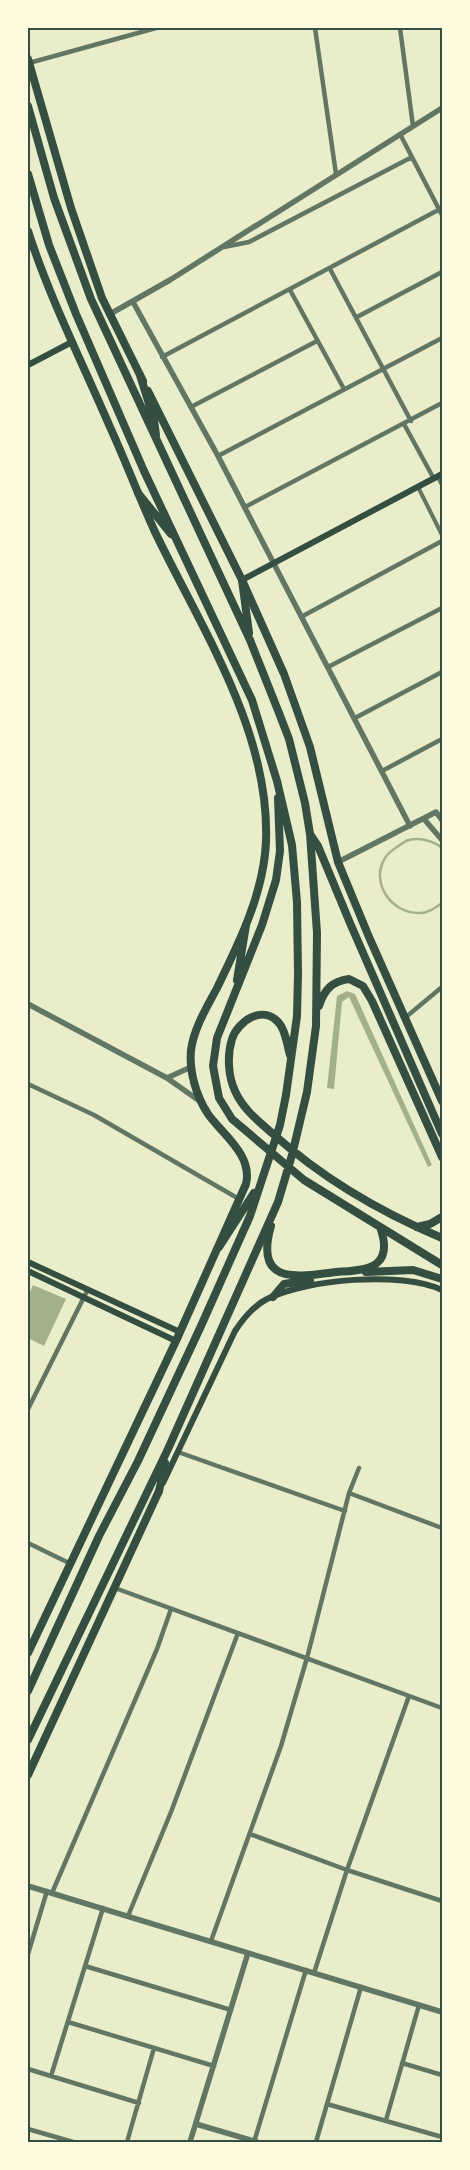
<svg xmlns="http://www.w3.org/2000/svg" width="470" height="2170" font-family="Literata,serif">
	<rect width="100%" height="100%" fill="#e9edc9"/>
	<path fill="#a3b18a" d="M347 991 355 994 432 1165 428 1167 349 997 342 1002 334 1089 327 1088 337 996Z
		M33 1285 66 1299 44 1346 28 1338V1296Z"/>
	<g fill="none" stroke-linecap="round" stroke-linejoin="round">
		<path stroke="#a3b18a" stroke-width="2.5" d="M442 848C434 841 417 836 406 841 399 846 390 850 385 858 370 882 391 913 418 913 427 914 435 908 442 903"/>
		<path stroke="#617663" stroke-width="4" d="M438 477 442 485
			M418 487 442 535"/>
		<path stroke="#617663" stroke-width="4.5" d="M315 28 336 174
			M400 28 413 126
			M29 63 156 28
			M400 134 442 215
			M224 247 249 242 412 157
			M330 269 411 421
			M290 290 344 389
			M357 317 442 272
			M162 357 442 208
			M191 407 317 341
			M404 424 434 479
			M218 456 442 338
			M245 507 442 403
			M301 617 442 541
			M328 667 442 608
			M355 718 442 672
			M382 771 442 739
			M406 1017 442 987
			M28 1084 94 1115 239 1199
			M28 1409 87 1291
			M178 1452 345 1511
			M349 1493 442 1528
			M28 1543 69 1563
			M115 1588 442 1708
			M250 1834 347 1870 442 1901
			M52 1893 157 1649 171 1609
			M128 1916 171 1812 238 1633
			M211 1941 281 1746 307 1658 349 1493 359 1468
			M28 1954 47 1891
			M85 1966 231 2010
			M314 1973 347 1870 409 1696
			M68 2022 214 2066
			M402 2063 442 2075
			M28 2069 139 2103
			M51 2076 103 1908
			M327 2104 442 2137
			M386 2120 419 2005
			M28 2129 73 2142
			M127 2142 154 2048
			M254 2142 306 1970
			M316 2142 361 1987"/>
		<path stroke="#617663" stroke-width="5.5" d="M133 302 218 456 410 826
			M110 314 170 280 442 108
			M424 819 442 840
			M338 862 436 812 442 820
			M28 1004 167 1078 201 1102
			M167 1078 191 1067
			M28 1886 442 2012
			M196 2124 257 2142
			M190 2142 248 1953"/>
		<path stroke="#344e41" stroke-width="6" d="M28 365 72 342
			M242 580 442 474
			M28 1262 180 1332
			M28 1271 176 1341
			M163 1483 235 1331C243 1319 253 1306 267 1299 307 1279 401 1271 442 1290"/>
		<path stroke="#344e41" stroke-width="8" d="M28 59 71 208 102 298 143 381
			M28 231C50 299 82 362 110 427 126 462 139 497 155 532 201 628 270 731 266 841 264 893 239 943 217 988 207 1007 194 1028 191 1050 189 1071 196 1096 208 1114 222 1134 253 1155 246 1184L176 1341 28 1653
			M148 391 242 580 284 674 310 747 338 862 369 937 442 1101
			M28 1775 159 1491"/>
		<path stroke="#344e41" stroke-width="8" d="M28 106 54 198 91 299 250 640 279 713 289 739 305 803 310 834 317 933 316 1026 307 1092 292 1155 278 1202 168 1449 28 1740
			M28 174 49 245 76 314 144 471 252 700 277 781 292 845 297 902 298 974 297 1016 286 1095 280 1125 250 1216 201 1326 138 1461 99 1536 28 1691
			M140 375 154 420 156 435
			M138 493 171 534
			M242 580 249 633
			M278 798 280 851 276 880 262 925 217 1038 213 1066 219 1098 232 1119 304 1180 442 1265
			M310 834 318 846 350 923 442 1134
			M237 980 246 925
			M319 1006C324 990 332 981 349 979L363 986 372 1001 442 1157
			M290 1055C287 1045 286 1031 279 1023 263 1004 238 1021 232 1039 227 1055 228 1076 235 1091 243 1109 258 1121 272 1133 323 1179 380 1212 442 1238
			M271 1226C254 1285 296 1277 336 1272 348 1271 369 1271 377 1263 388 1254 384 1238 380 1227
			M417 1227 430 1224 442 1217
			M219 1247 254 1193
			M366 1272 413 1270 442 1279
			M273 1297 284 1284 310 1280
			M159 1491 165 1463"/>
	</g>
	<rect width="470" height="2170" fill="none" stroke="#fefae0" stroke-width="58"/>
	<rect x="29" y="29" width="412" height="2112" fill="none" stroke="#344e41" stroke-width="2"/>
</svg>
